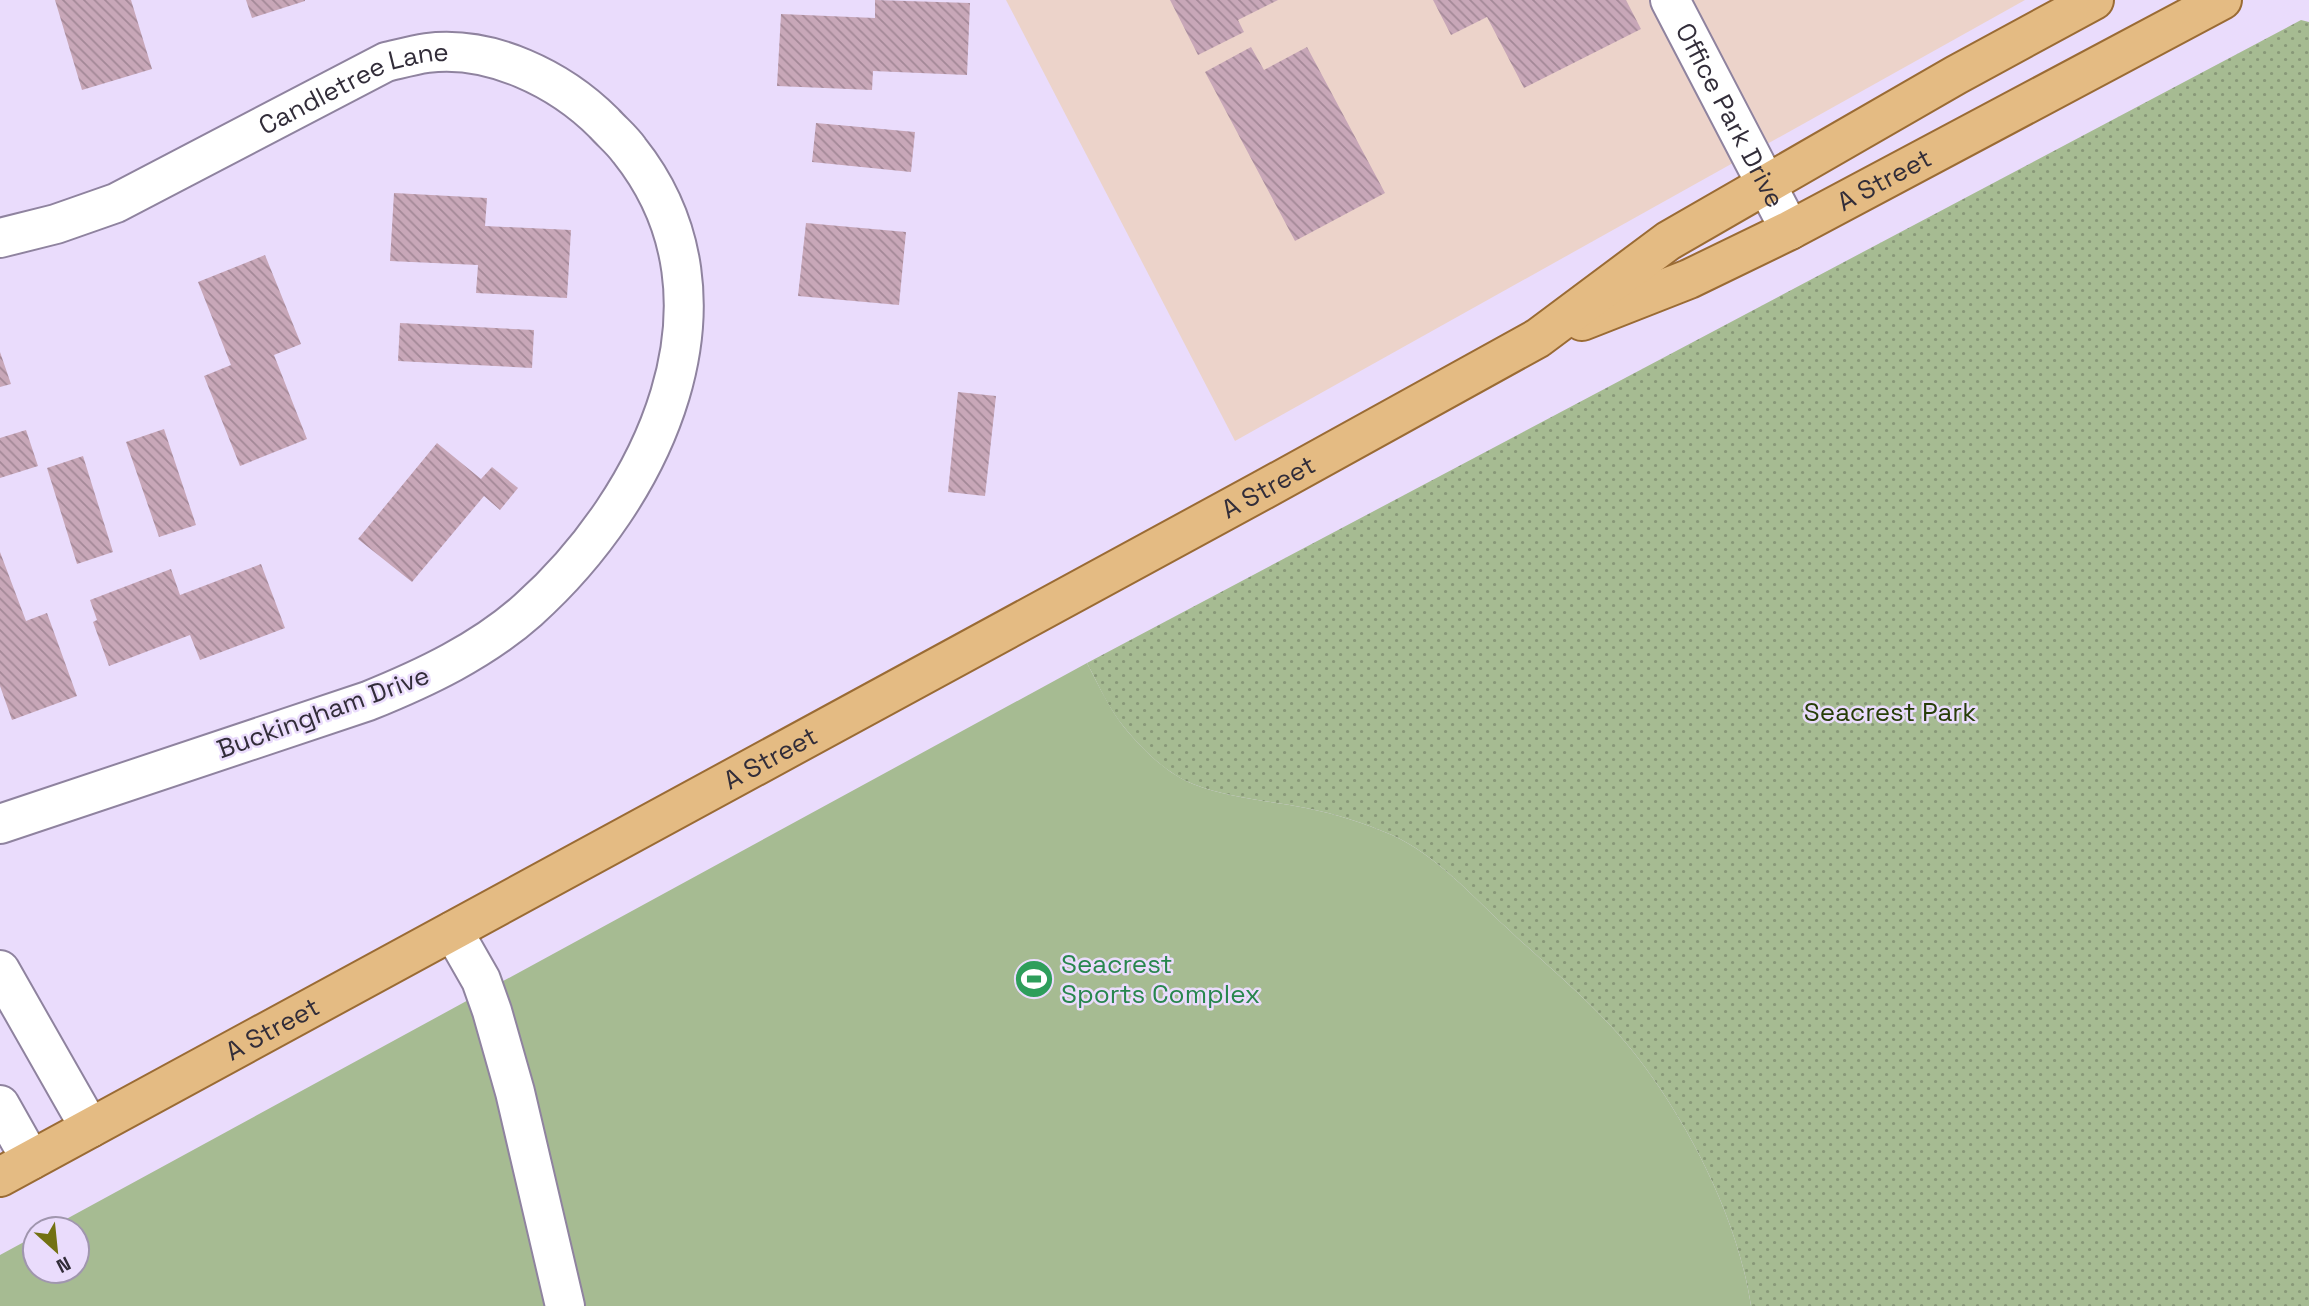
<svg xmlns="http://www.w3.org/2000/svg" width="2309" height="1306" font-family="'Space Grotesk',sans-serif">
	<defs>
		<pattern id="grass-dots" width="8" height="8" patternUnits="userSpaceOnUse" patternTransform="scale(1.75)"><rect width="8" height="8" fill="#a6bb92"/><path d="M2 2h.1M6 6h.1" fill="none" stroke="#889878" stroke-width="1.8" stroke-linecap="round"/></pattern>
		<pattern id="building-back-hatch" width="6" height="6" patternUnits="userSpaceOnUse" patternTransform="scale(1.75)"><rect width="6" height="6" fill="#c8a7b8"/><path d="M-1 5l2 2M0 0l6 6M5-1l2 2" fill="none" stroke="#a38897"/></pattern>
	</defs>
	<rect width="100%" height="100%" fill="#eadcfc"/>
	<path fill="#ecd3ca" d="M1006 0H2025L1235 441Z"/>
	<path fill="url(#grass-dots)" d="M2301 20 2309 22V1306H1751C1738 1219 1689 1123 1635 1054 1598 1007 1550 969 1507 928 1472 896 1436 855 1392 835 1364 823 1336 814 1306 808 1269 801 1229 798 1193 784 1167 774 1142 749 1124 727 1109 709 1098 684 1087 663Z"/>
	<path fill="#a6bb92" d="M1087 663C1098 684 1109 708 1124 727 1142 749 1166 773 1193 784 1229 798 1269 801 1306 808 1336 814 1364 823 1392 835 1436 855 1472 896 1507 928 1550 969 1598 1007 1635 1054 1689 1123 1738 1219 1751 1306H0V1255L35 1236V1271H77V1229H48Z"/>
	<path fill="url(#building-back-hatch)" d="M55 0H131L152 69 82 90Z
		M246 0H305V1L252 18Z
		M875 0 970 3 967 75 873 71 872 90 777 86 781 14 875 18Z
		M1170 0H1278L1238 20 1244 32 1198 55Z
		M1433 0H1626L1641 29 1524 88 1487 17 1451 35Z
		M1251 47 1264 70 1307 47 1385 193 1295 241 1205 72Z
		M816 123 915 132 911 172 812 162Z
		M394 193 487 198 485 226 571 230 567 298 476 293 478 265 390 261Z
		M806 223 906 232 899 305 798 296Z
		M265 255 301 344 274 355 307 439 240 466 204 376 231 365 198 282Z
		M400 323 534 330 532 368 398 361Z
		M0 352 11 384 0 387Z
		M958 392 996 396 985 496 948 492Z
		M164 429 196 525 159 537 126 442Z
		M26 430 38 466 0 478V438Z
		M437 443 481 479 492 467 518 488 500 510 484 496 412 582 358 539Z
		M83 456 113 552 77 564 47 468Z
		M0 552 26 621 47 613 77 696 12 720 0 686Z
		M261 564 285 628 200 660 190 635 109 666 93 622 97 620 90 600 171 569 180 595Z"/>
	<g fill="none" stroke-linecap="round" stroke-linejoin="round">
		<g stroke="#8f839f" stroke-width="42">
			<g id="minor">
				<path id="s1" d="M1670 0 1790 230"/>
				<path id="s2" d="M0 238 56 224 116 203 386 62C399 59 413 55 427 53 491 45 560 79 604 123 612 132 622 140 629 150 749 300 652 499 528 610 482 651 425 678 368 701L0 824"/>
				<path d="M453 931 481 980 492 1011 515 1092 565 1306"/>
				<path d="M0 970 90 1128"/>
				<path d="M0 1105 31 1160"/>
			</g>
		</g>
		<g stroke="#9a6b34" stroke-width="42">
			<g id="major">
				<path id="s3" d="M1582 321 1689 279 1790 230 2222 0"/>
				<path id="s4" d="M0 1177 1263 490 1538 338 1668 241 1956 75 2094 0"/>
			</g>
		</g>
		<use href="#minor" stroke="#fff" stroke-width="38"/>
		<use href="#major" stroke="#e4bb83" stroke-width="38"/>
	</g>
	<defs>
		<g id="stadium-disc" transform="scale(2.0125)"><circle r="9.5" fill="#2e9e5b" stroke="#eadcfc"/><path d="M0-5a6.5 5 0 1 0 0 10a6.5 5 0 1 0 0-10ZM-3.5-1.8h7v3.6h-7Z" fill="#fff"/></g>
	</defs>
	<g fill-rule="evenodd">
		<use href="#stadium-disc" x="1034" y="979"/>
	</g>
	<g text-anchor="middle" stroke-width="5" stroke-linejoin="round" paint-order="stroke">
		<g font-size="26" fill="#322d39" stroke="#eadcfc">
			<text dy="9" stroke="none"><textPath href="#s2" startOffset="387">Candletree Lane</textPath></text>
			<text dy="9" stroke="none"><textPath href="#s1" startOffset="130">Office Park Drive</textPath></text>
			<text dy="9" stroke="none"><textPath href="#s3" startOffset="334">A Street</textPath></text>
			<text dy="9" stroke="none"><textPath href="#s4" startOffset="1444">A Street</textPath></text>
			<text transform="translate(323 712) rotate(-20)" y="9">Buckingham Drive</text>
			<text dy="9" stroke="none"><textPath href="#s4" startOffset="877">A Street</textPath></text>
			<text dy="9" stroke="none"><textPath href="#s4" startOffset="310">A Street</textPath></text>
		</g>
		<g font-size="26" fill="#273d08" stroke="#eadcfc">
			<text x="1890" y="721">Seacrest Park</text>
		</g>
		<g font-size="26" fill="#27864d" stroke="#eadcfc" text-anchor="start">
			<text x="1061" y="973">Seacrest<tspan x="1061" dy="30">Sports Complex</tspan></text>
		</g>
	</g>
	<g transform="translate(56 1250) rotate(153)"><circle r="33" fill="#eadcfc" stroke="#a096ae" stroke-width="2"/>
	<path d="M0-5L12 26L0 18L-12 26Z" fill="#737113"/>
	<text y="-10" font-size="19" font-weight="bold" text-anchor="middle" fill="#322d39">N</text>
	</g>
</svg>
